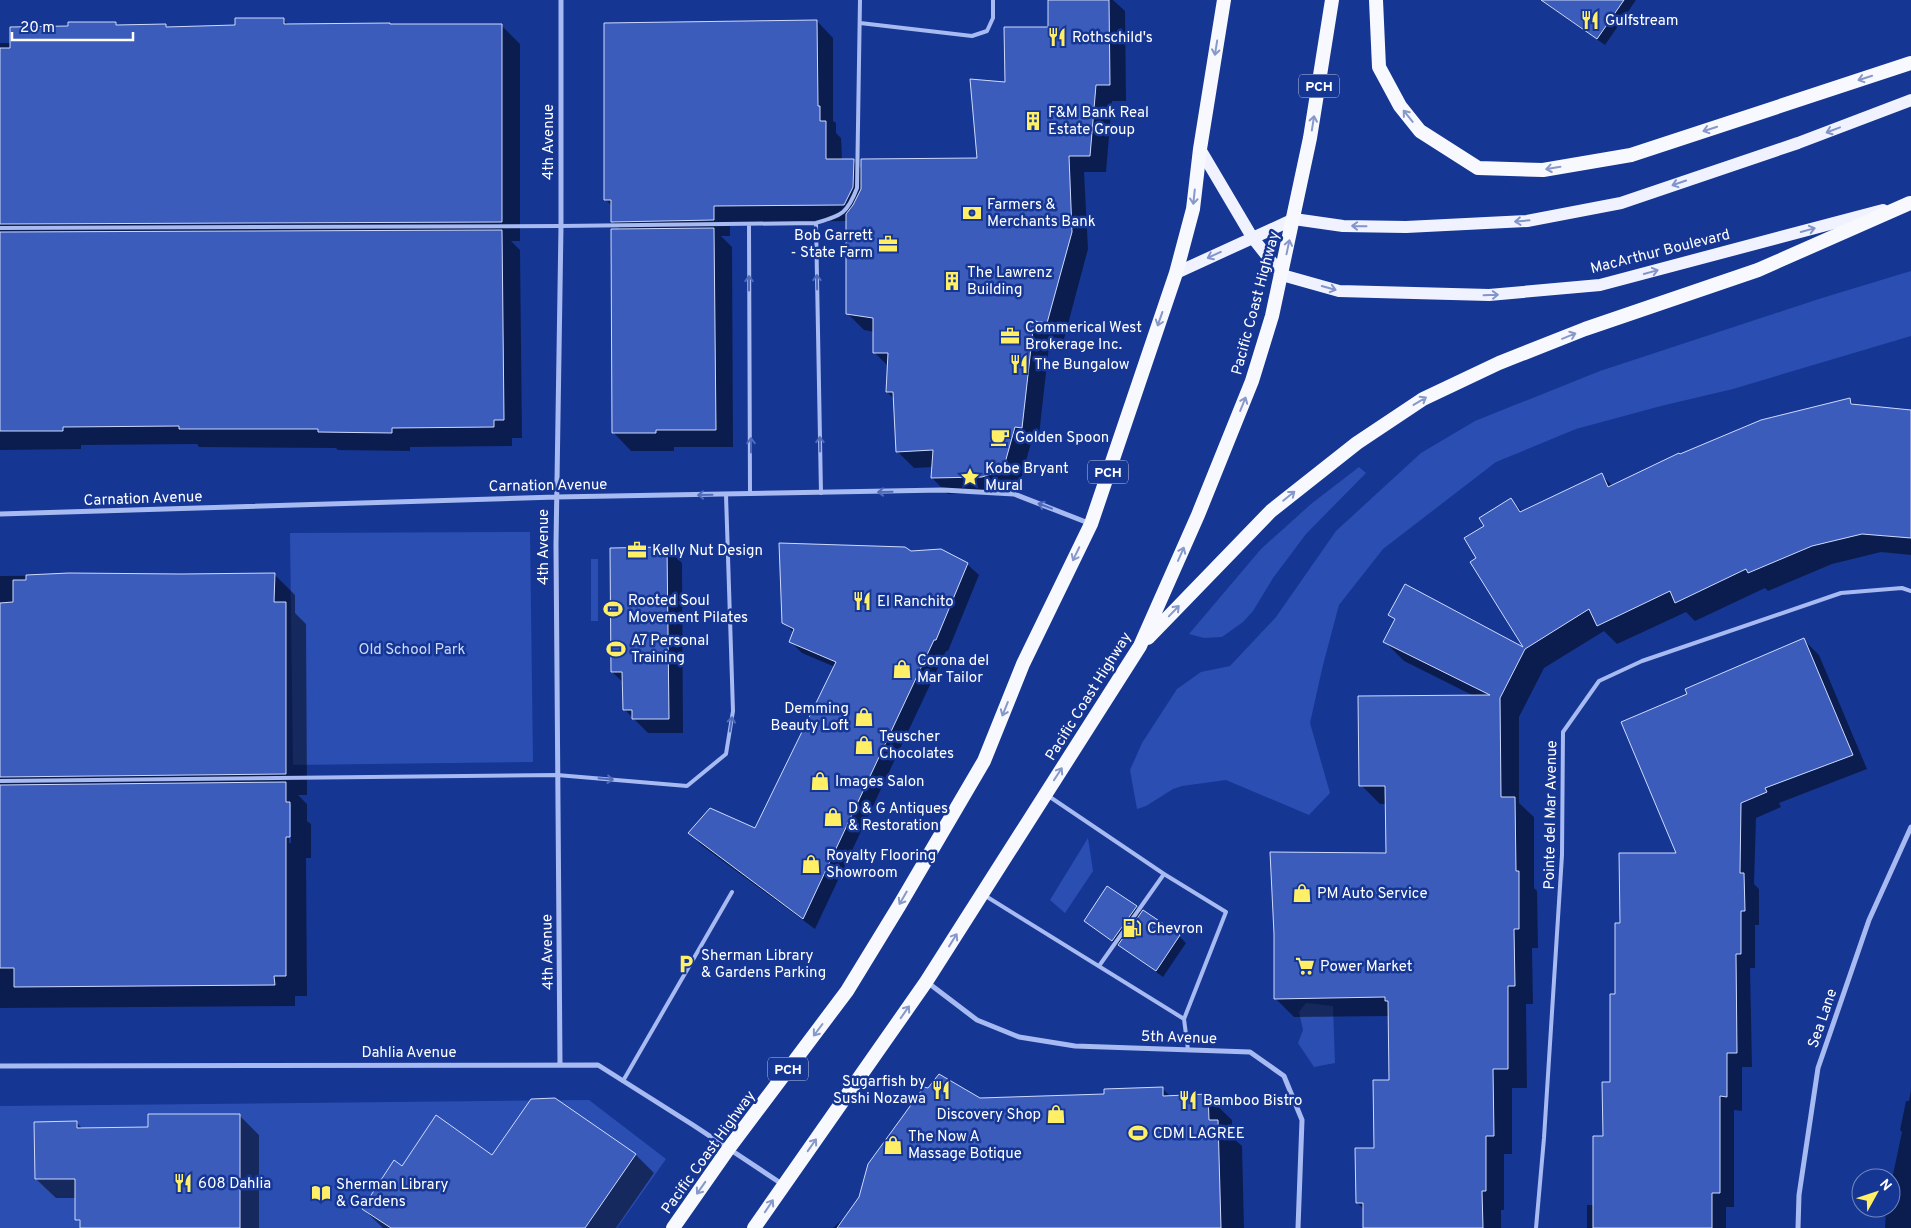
<svg xmlns="http://www.w3.org/2000/svg" width="1911" height="1228" font-family="Overpass,sans-serif">
	<rect width="100%" height="100%" fill="#163694"/>
	<path fill="#2a4eb2" d="M1911 271V336L1733 389 1661 406 1576 429 1496 462 1383 549 1339 605 1323 665 1310 723 1330 793 1309 815 1226 780 1182 786 1173 789 1146 806 1137 809 1130 770 1142 743 1177 689 1201 672 1230 666 1276 617 1336 531 1421 453 1475 421 1600 371 1822 298Z
		M1359 467 1366 473 1306 534 1273 578 1253 611 1243 622 1222 637 1204 638 1189 634 1261 549 1311 504Z
		M530 532 533 762 293 765 290 533Z
		M591 559H598V621H591Z
		M1088 838 1093 871 1065 913 1050 900Z
		M1306 1003 1333 1006 1335 1063 1314 1067 1298 1043 1303 1030 1299 1012Z
		M589 1100 666 1159 617 1228H0V1106Z"/>
	<path fill="#0007" fill-rule="evenodd" d="M1049 0H1113L1125 11 1126 101H1112L1106 172H1084L1088 249 1064 339 1050 337 1038 444 1031 443 1019 486 999 492 948 494 932 478 933 467 914 468 897 451 895 400 887 392 889 367 875 353 874 332 864 330 847 313V221L730 222V236H721L732 247 733 447H674V451H631L613 432 621 230 612 221V206L605 199 817 21 833 38V121L836 123V133L841 138 842 160H853L862 169 978 160 1006 83 1049 29Z
		M1540 0H1636L1605 45Z
		M284 20 290 26 501 25 520 44V241H511L520 250 522 438H512V446L410 447V451L338 450 336 448 199 447 197 444 81 445V449L0 450V43H11L69 28 116 24 118 26 166 25 168 28 236 26Z
		M1849 399 1856 406 1911 412V555L1881 552 1832 564 1768 591 1765 588 1695 621 1686 612 1617 644 1604 631 1544 668 1519 717V803L1534 817V888L1537 891 1538 948H1532L1533 1004H1526L1527 1088H1512V1154H1504V1210H1501V1228H1364V1209L1357 1203 1376 1149 1390 1082V1016L1294 1017 1275 998 1387 854 1386 804H1380L1361 785 1476 697 1404 661 1385 642 1396 621 1390 615 1405 586 1527 650 1472 562 1478 559 1486 526 1511 500 1523 512 1601 475 1613 486 1680 455Z
		M667 548 682 563 683 733H648L624 709V683L612 672Z
		M911 553 967 564 979 575 948 651H946L815 929 701 845 690 833 755 830 835 667 802 653 791 642 794 633 784 623Z
		M274 574 295 595V613L306 624 307 795H298L307 804V821L311 824V858H306L307 996H295V1006L0 1008V576ZM289 802 291 805V843H289Z
		M1804 640 1819 655 1867 769 1779 803 1781 807 1756 818 1754 884 1759 889V925H1755V968H1750L1752 1067H1742V1111L1734 1110V1207H1726V1228H1587V1205H1594L1612 1083 1621 924 1678 854 1689 695Z
		M1136 907 1142 913 1179 936 1186 943 1163 977 1121 946 1120 947 1093 928 1086 921Z
		M1162 1088 1171 1097 1207 1096 1232 1120V1137L1242 1146 1244 1228H833L979 1099 1105 1095Z
		M1911 1090V1228H1885L1886 1208H1891V1184L1902 1132 1900 1130 1906 1101H1909Z
		M239 1115 259 1135V1228H82V1224L77 1219 76 1198H56L36 1179 77 1123 83 1129 149 1128Z
		M636 1155 654 1173 616 1228H383L363 1209 402 1167 493 1156Z"/>
	<path fill="#3b5cba" stroke="#cedafc" d="M1048 0H1109L1110 85H1096L1090 156H1069L1072 232 1047 323 1034 321 1022 428 1015 427 1003 470 982 477 931 478 933 450 896 452 893 392H886L888 353H873V318L846 314V214L853 205 861 189V159L977 158 970 79 1005 82 1004 27H1048Z
		M1541 0H1624L1597 39Z
		M235 18H284V24L390 23V24H502V222L0 224V48H10V27L68 26V22H116V25L166 24V27L235 25Z
		M817 20 818 106H820V121H826V159H854L853 187 844 205 714 206V220L611 222V200H604V23Z
		M714 228 716 430H656V433H612L611 229Z
		M502 230 504 420H494V427L392 428V433L318 432V429H179V426L63 427V431H0V232Z
		M1850 398 1851 404 1911 410V538L1862 534 1812 546 1748 573 1746 569 1675 603 1670 591 1597 626 1589 609 1525 649 1500 698 1501 797H1515L1516 871H1519V929H1514L1515 986H1508V1069H1493L1494 1136H1486V1191H1482L1483 1228H1363V1203H1356L1355 1148H1374L1373 1080H1389L1388 1001H1385V997L1274 999V934L1270 852 1386 853 1385 786H1359L1358 696 1490 695 1383 642 1395 619 1388 615 1405 584 1523 647 1470 562 1476 558 1464 538 1484 526 1479 518 1511 498 1520 512 1602 473 1608 487 1679 453 1680 454 1761 420Z
		M779 543 905 547 911 551 941 549 968 563 936 640H934L803 919 688 833 710 808 755 828 836 662 789 642 794 629 782 623Z
		M667 547 669 719H632V710H623L622 672H611L610 548Z
		M69 573 181 574 275 573 274 602H286V774L0 777V603L13 602V580H26V575Z
		M1804 638 1853 755 1765 788 1767 792 1741 803 1740 873H1744L1745 911H1741V954H1736L1737 1053H1727V1097L1720 1096V1193H1712V1228H1593V1136H1603L1602 1082H1610V994H1615V923H1620L1619 853H1676L1621 722 1687 694 1685 689Z
		M286 782V802H290V837H286V976H274L275 985 14 987V968H0V785Z
		M1107 886 1137 906 1112 941 1084 921Z
		M1143 910 1180 935 1156 971 1118 945Z
		M939 1074 980 1098 1104 1094V1089L1163 1087V1096L1208 1094 1209 1120H1218L1221 1228H837L859 1197 868 1164 924 1087 928 1088Z
		M555 1098 636 1154 585 1228H391L362 1209 394 1160 402 1166 436 1115 492 1155 531 1099Z
		M148 1114H240V1228H80V1220H75V1179H35L34 1122 77 1121V1128L148 1127Z"/>
	<g fill="none" stroke-linecap="round" stroke-linejoin="round">
		<path stroke="#a7baf1" stroke-width="4" d="M860 23 972 36 987 31 993 18V0
			M816 223 821 493
			M749 224 750 494
			M0 228 561 226 816 223C842 215 847 214 857 188L860 0
			M0 781 557 775 687 786 726 754 733 711 726 495
			M984 895 1184 1019 1226 912 1164 874 1047 795
			M1099 966 1164 874
			M1184 1019 1188 1050
			M623 1081 732 892
			M1536 1228 1544 1138 1562 855 1563 732 1599 681 1642 661 1841 593 1902 588 1911 591"/>
		<path stroke="#a7baf1" stroke-width="5" d="M0 514 556 497 943 490 1014 494 1091 524
			M927 982 977 1020 1019 1037 1075 1046 1250 1052 1284 1076 1302 1120 1298 1228
			M560 1064 556 545 561 226V0
			M0 1066 598 1065 693 1125 782 1184
			M1798 1228 1799 1195 1818 1068 1869 920 1911 827"/>
		<path stroke="#f0f3ff" stroke-width="12" d="M1200 149 1252 237 1282 275 1339 291 1489 295 1600 285 1883 210
			M1176 273 1294 219 1343 226 1406 227 1527 221 1621 203 1798 143 1911 100"/>
		<path stroke="#f8f9ff" stroke-width="14" d="M1376 0 1379 67 1400 106 1420 131 1478 168 1543 170 1631 155 1911 63
			M1148 638 1271 511 1357 443 1423 399 1499 363 1585 329 1758 270 1910 203
			M673 1228 729 1148 847 991 899 906 984 761 1023 664 1091 524 1176 273 1193 209 1200 149 1224 0
			M754 1228 926 982 1140 646 1198 515 1252 381 1272 316 1310 138 1332 0"/>
	</g>
	<defs><path id="oneway-shaft" d="M-6 0H5M1.5-3L5.5 0L1.5 3" fill="none" stroke-width="1.6" stroke-linecap="round" stroke-linejoin="round" transform="scale(1.25)"/></defs>
	<g stroke="#8798ca">
		<use href="#oneway-shaft" transform="translate(1216 48) rotate(99)"/>
		<use href="#oneway-shaft" transform="translate(1865 78) rotate(162)"/>
		<use href="#oneway-shaft" transform="translate(1408 116) rotate(-129)"/>
		<use href="#oneway-shaft" transform="translate(1313 123) rotate(-81)"/>
		<use href="#oneway-shaft" transform="translate(1710 129) rotate(162)"/>
		<use href="#oneway-shaft" transform="translate(1553 168) rotate(171)"/>
		<use href="#oneway-shaft" transform="translate(1194 197) rotate(96)"/>
		<use href="#oneway-shaft" transform="translate(1288 247) rotate(-78)"/>
		<use href="#oneway-shaft" transform="translate(1160 319) rotate(109)"/>
		<use href="#oneway-shaft" transform="translate(1569 336) rotate(-22)"/>
		<use href="#oneway-shaft" transform="translate(1420 401) rotate(-31)"/>
		<use href="#oneway-shaft" transform="translate(1243 404) rotate(-68)"/>
		<use href="#oneway-shaft" transform="translate(1289 496) rotate(-39)"/>
		<use href="#oneway-shaft" transform="translate(1076 554) rotate(116)"/>
		<use href="#oneway-shaft" transform="translate(1181 554) rotate(-66)"/>
		<use href="#oneway-shaft" transform="translate(1174 611) rotate(-46)"/>
		<use href="#oneway-shaft" transform="translate(1005 709) rotate(112)"/>
		<use href="#oneway-shaft" transform="translate(1058 774) rotate(-57)"/>
		<use href="#oneway-shaft" transform="translate(903 898) rotate(120)"/>
		<use href="#oneway-shaft" transform="translate(953 940) rotate(-58)"/>
		<use href="#oneway-shaft" transform="translate(905 1012) rotate(-55)"/>
		<use href="#oneway-shaft" transform="translate(818 1030) rotate(127)"/>
		<use href="#oneway-shaft" transform="translate(812 1145) rotate(-55)"/>
		<use href="#oneway-shaft" transform="translate(701 1188) rotate(125)"/>
		<use href="#oneway-shaft" transform="translate(769 1206) rotate(-56)"/>
	</g>
	<g stroke="#8394ca">
		<use href="#oneway-shaft" transform="translate(1833 130) rotate(159)"/>
		<use href="#oneway-shaft" transform="translate(1679 183) rotate(161)"/>
		<use href="#oneway-shaft" transform="translate(1522 221) rotate(175)"/>
		<use href="#oneway-shaft" transform="translate(1359 226) rotate(-179)"/>
		<use href="#oneway-shaft" transform="translate(1808 230) rotate(-15)"/>
		<use href="#oneway-shaft" transform="translate(1214 255) rotate(155)"/>
		<use href="#oneway-shaft" transform="translate(1651 272) rotate(-15)"/>
		<use href="#oneway-shaft" transform="translate(1329 288) rotate(16)"/>
		<use href="#oneway-shaft" transform="translate(1491 295) rotate(-2)"/>
	</g>
	<g stroke="#506bb9">
		<use href="#oneway-shaft" transform="translate(817 282) rotate(-91)"/>
		<use href="#oneway-shaft" transform="translate(749 283) rotate(-90)"/>
		<use href="#oneway-shaft" transform="translate(820 444) rotate(-91)"/>
		<use href="#oneway-shaft" transform="translate(751 445) rotate(-90)"/>
		<use href="#oneway-shaft" transform="translate(885 492) rotate(179)"/>
		<use href="#oneway-shaft" transform="translate(705 495) rotate(179)"/>
		<use href="#oneway-shaft" transform="translate(1045 506) rotate(-159)"/>
		<use href="#oneway-shaft" transform="translate(731 724) rotate(-81)"/>
		<use href="#oneway-shaft" transform="translate(606 779) rotate(5)"/>
	</g>
	<defs>
		<g id="restaurant-bare" transform="scale(1.5)"><path d="M-5-6h1v4h1v-4h1v4h1v-4h1v5L-1.5 .5V6h-2V.5L-5-1ZM5-6V6H3V1.5H1.5Q1.5-4 5-6Z" fill="#ffef66" stroke="#163694" stroke-width="2.5" paint-order="stroke"/></g>
		<g id="building-bare" transform="scale(1.5)"><path d="M-4-6H4V6H1V3H-1V6H-4ZM-2.5-4.3h1.7v1.8h-1.7ZM.8-4.3h1.7v1.8H.8ZM-2.5-1h1.7V.8h-1.7ZM.8-1h1.7V.8H.8Z" fill="#ffef66" stroke="#163694" stroke-width="2.5" paint-order="stroke"/></g>
		<g id="bank-bare" transform="scale(1.5)"><path d="M-6-4H6V4H-6ZM0-2.3a2.3 2.3 0 1 0 0 4.6a2.3 2.3 0 1 0 0-4.6Z" fill="#ffef66" stroke="#163694" stroke-width="2.5" paint-order="stroke"/></g>
		<g id="office-bare" transform="scale(1.5)"><path d="M-6-3h4V-5.5h4V-3h4V5H-6ZM-1-4.5V-3h2v-1.5ZM-6 0V1H6V0Z" fill="#ffef66" stroke="#163694" stroke-width="2.5" paint-order="stroke"/></g>
		<g id="cafe-bare" transform="scale(1.5)"><path d="M-5.5-4.5H6V0H3Q3 3.5 0 3.5H-2.5Q-5.5 3.5-5.5 0ZM3-3.2v2h1.7v-2ZM-6 4.5H4V6H-6Z" fill="#ffef66" stroke="#163694" stroke-width="2.5" paint-order="stroke"/></g>
		<g id="sight-bare" transform="scale(1.5)"><path d="M0-6L1.8-2.2L6-1.7L2.9 1.2L3.7 5.4L0 3.3L-3.7 5.4L-2.9 1.2L-6-1.7L-1.8-2.2Z" fill="#ffef66" stroke="#163694" stroke-width="2.5" paint-order="stroke"/></g>
		<g id="stadium-bare" transform="scale(1.5)"><path d="M0-5a6.5 5 0 1 0 0 10a6.5 5 0 1 0 0-10ZM-3.5-1.8h7v3.6h-7Z" fill="#ffef66" stroke="#163694" stroke-width="2.5" paint-order="stroke"/></g>
		<g id="shop-bare" transform="scale(1.5)"><path d="M-5-2.5h2.3a2.7 3.5 0 0 1 5.4 0H5L5.5 6h-11ZM-1.5-2.5h3a1.5 2.3 0 0 0-3 0Z" fill="#ffef66" stroke="#163694" stroke-width="2.5" paint-order="stroke"/></g>
		<g id="fuel-bare" transform="scale(1.5)"><path d="M-5.5-6h7V0h2V4h1.3V-2.5L3-4.5l.8-.8L6-3V5H2.5V1h-1V6h-7ZM-4.2-4.7v3.2H.2V-4.7Z" fill="#ffef66" stroke="#163694" stroke-width="2.5" paint-order="stroke"/></g>
		<g id="parking-bare" transform="scale(1.5)"><path d="M-3.5-5.5H1a3.5 3.5 0 0 1 0 7H-1V5.5H-3.5ZM-1-3.4V-.6H.8a1.4 1.4 0 0 0 0-2.8Z" fill="#ffef66" stroke="#163694" stroke-width="2.5" paint-order="stroke"/></g>
		<g id="supermarket-bare" transform="scale(1.5)"><path d="M-6-5.5h2.5l.6 2H6L4.5 2H-2.5L-4.4-4H-6ZM-1.5 3.2a1.3 1.3 0 1 0 .1 0ZM3 3.2a1.3 1.3 0 1 0 .1 0Z" fill="#ffef66" stroke="#163694" stroke-width="2.5" paint-order="stroke"/></g>
		<g id="library-bare" transform="scale(1.5)"><path d="M-6-4Q-3-5.5-.7-3.5V5Q-3 3-6 4ZM6-4Q3-5.5 .7-3.5V5Q3 3 6 4Z" fill="#ffef66" stroke="#163694" stroke-width="2.5" paint-order="stroke"/></g>
	</defs>
	<g fill-rule="evenodd">
		<use href="#restaurant-bare" x="1590" y="20"/>
		<use href="#restaurant-bare" x="1057" y="37"/>
		<use href="#building-bare" x="1033" y="121"/>
		<use href="#bank-bare" x="972" y="213"/>
		<use href="#office-bare" x="888" y="244"/>
		<use href="#building-bare" x="952" y="281"/>
		<use href="#office-bare" x="1010" y="336"/>
		<use href="#restaurant-bare" x="1019" y="364"/>
		<use href="#cafe-bare" x="1000" y="437"/>
		<use href="#sight-bare" x="970" y="477"/>
		<use href="#office-bare" x="637" y="550"/>
		<use href="#restaurant-bare" x="862" y="601"/>
		<use href="#stadium-bare" x="613" y="609"/>
		<use href="#stadium-bare" x="616" y="649"/>
		<use href="#shop-bare" x="902" y="669"/>
		<use href="#shop-bare" x="864" y="717"/>
		<use href="#shop-bare" x="864" y="745"/>
		<use href="#shop-bare" x="820" y="781"/>
		<use href="#shop-bare" x="833" y="817"/>
		<use href="#shop-bare" x="811" y="864"/>
		<use href="#shop-bare" x="1302" y="893"/>
		<use href="#fuel-bare" x="1132" y="928"/>
		<use href="#parking-bare" x="686" y="964"/>
		<use href="#supermarket-bare" x="1305" y="966"/>
		<use href="#restaurant-bare" x="941" y="1090"/>
		<use href="#restaurant-bare" x="1188" y="1100"/>
		<use href="#shop-bare" x="1056" y="1114"/>
		<use href="#stadium-bare" x="1138" y="1133"/>
		<use href="#shop-bare" x="893" y="1145"/>
		<use href="#restaurant-bare" x="183" y="1183"/>
		<use href="#library-bare" x="321" y="1193"/>
	</g>
	<g text-anchor="middle" stroke-width="5" stroke-linejoin="round" paint-order="stroke">
		<g fill="#163694" stroke="#b9c3df" stroke-width="1">
			<rect x="1299" y="74.5" width="40" height="23" rx="4"/>
			<rect x="1088" y="460.5" width="40" height="23" rx="4"/>
			<rect x="768" y="1057.5" width="40" height="23" rx="4"/>
		</g>
		<g font-size="14" font-weight="bold" fill="#fff">
			<text x="1319" y="91">PCH</text>
			<text x="1108" y="477">PCH</text>
			<text x="788" y="1074">PCH</text>
		</g>
		<g font-size="15" fill="#fff" stroke="#163694" text-anchor="start">
			<text x="1605" y="25">Gulfstream</text>
			<text x="1072" y="42">Rothschild's</text>
			<text x="1048" y="117">F&amp;M Bank Real<tspan x="1048" dy="17">Estate Group</tspan></text>
			<text x="987" y="209">Farmers &amp;<tspan x="987" dy="17">Merchants Bank</tspan></text>
			<text x="873" y="240" text-anchor="end">Bob Garrett<tspan x="873" dy="17">- State Farm</tspan></text>
			<text x="967" y="277">The Lawrenz<tspan x="967" dy="17">Building</tspan></text>
			<text x="1025" y="332">Commerical West<tspan x="1025" dy="17">Brokerage Inc.</tspan></text>
			<text x="1034" y="369">The Bungalow</text>
			<text x="1015" y="442">Golden Spoon</text>
			<text x="985" y="473">Kobe Bryant<tspan x="985" dy="17">Mural</tspan></text>
			<text x="652" y="555">Kelly Nut Design</text>
			<text x="628" y="605">Rooted Soul<tspan x="628" dy="17">Movement Pilates</tspan></text>
			<text x="877" y="606">El Ranchito</text>
			<text x="631" y="645">A7 Personal<tspan x="631" dy="17">Training</tspan></text>
			<text x="917" y="665">Corona del<tspan x="917" dy="17">Mar Tailor</tspan></text>
			<text x="849" y="713" text-anchor="end">Demming<tspan x="849" dy="17">Beauty Loft</tspan></text>
			<text x="879" y="741">Teuscher<tspan x="879" dy="17">Chocolates</tspan></text>
			<text x="835" y="786">Images Salon</text>
			<text x="848" y="813">D &amp; G Antiques<tspan x="848" dy="17">&amp; Restoration</tspan></text>
			<text x="826" y="860">Royalty Flooring<tspan x="826" dy="17">Showroom</tspan></text>
			<text x="1317" y="898">PM Auto Service</text>
			<text x="1147" y="933">Chevron</text>
			<text x="701" y="960">Sherman Library<tspan x="701" dy="17">&amp; Gardens Parking</tspan></text>
			<text x="1320" y="971">Power Market</text>
			<text x="926" y="1086" text-anchor="end">Sugarfish by<tspan x="926" dy="17">Sushi Nozawa</tspan></text>
			<text x="1203" y="1105">Bamboo Bistro</text>
			<text x="1041" y="1119" text-anchor="end">Discovery Shop</text>
			<text x="1153" y="1138">CDM LAGREE</text>
			<text x="908" y="1141">The Now A<tspan x="908" dy="17">Massage Botique</tspan></text>
			<text x="198" y="1188">608 Dahlia</text>
			<text x="336" y="1189">Sherman Library<tspan x="336" dy="17">&amp; Gardens</tspan></text>
		</g>
		<g font-size="15" fill="#fff" stroke="#163694">
			<text transform="translate(548 142) rotate(-90)" y="5">4th Avenue</text>
			<text transform="translate(1660 251) rotate(-14)" y="5">MacArthur Boulevard</text>
			<text transform="translate(1255 303) rotate(-75)" y="5">Pacific Coast Highway</text>
			<text transform="translate(548 485) rotate(-1)" y="5">Carnation Avenue</text>
			<text transform="translate(143 498) rotate(-2)" y="5">Carnation Avenue</text>
			<text transform="translate(543 547) rotate(-90)" y="5">4th Avenue</text>
			<text transform="translate(1088 696) rotate(-58)" y="5">Pacific Coast Highway</text>
			<text transform="translate(1550 815) rotate(-89)" y="5">Pointe del Mar Avenue</text>
			<text transform="translate(547 952) rotate(-91)" y="5">4th Avenue</text>
			<text transform="translate(1822 1018) rotate(-71)" y="5">Sea Lane</text>
			<text transform="translate(1179 1037) rotate(2)" y="5">5th Avenue</text>
			<text x="409" y="1057">Dahlia Avenue</text>
			<text transform="translate(708 1152) rotate(-54)" y="5">Pacific Coast Highway</text>
		</g>
		<g font-size="15" fill="#cedafc" stroke="#163694">
			<text x="412" y="654">Old School Park</text>
		</g>
	</g>
	<g transform="translate(1876 1193) rotate(50)"><circle r="24" fill="#163694" stroke="#7386bf"/>
	<path d="M0-4L9 19L0 12L-9 19Z" fill="#ffef66"/>
	<text y="-8" font-size="14" font-weight="bold" text-anchor="middle" fill="#ffffff">N</text>
	</g>
	<path d="M12 32v8h121v-8" fill="none" stroke="#ffffff" stroke-width="2.5"/>
	<text x="20" y="32" font-size="15" fill="#ffffff" stroke="#163694" stroke-width="4" paint-order="stroke">20 m</text>
</svg>
